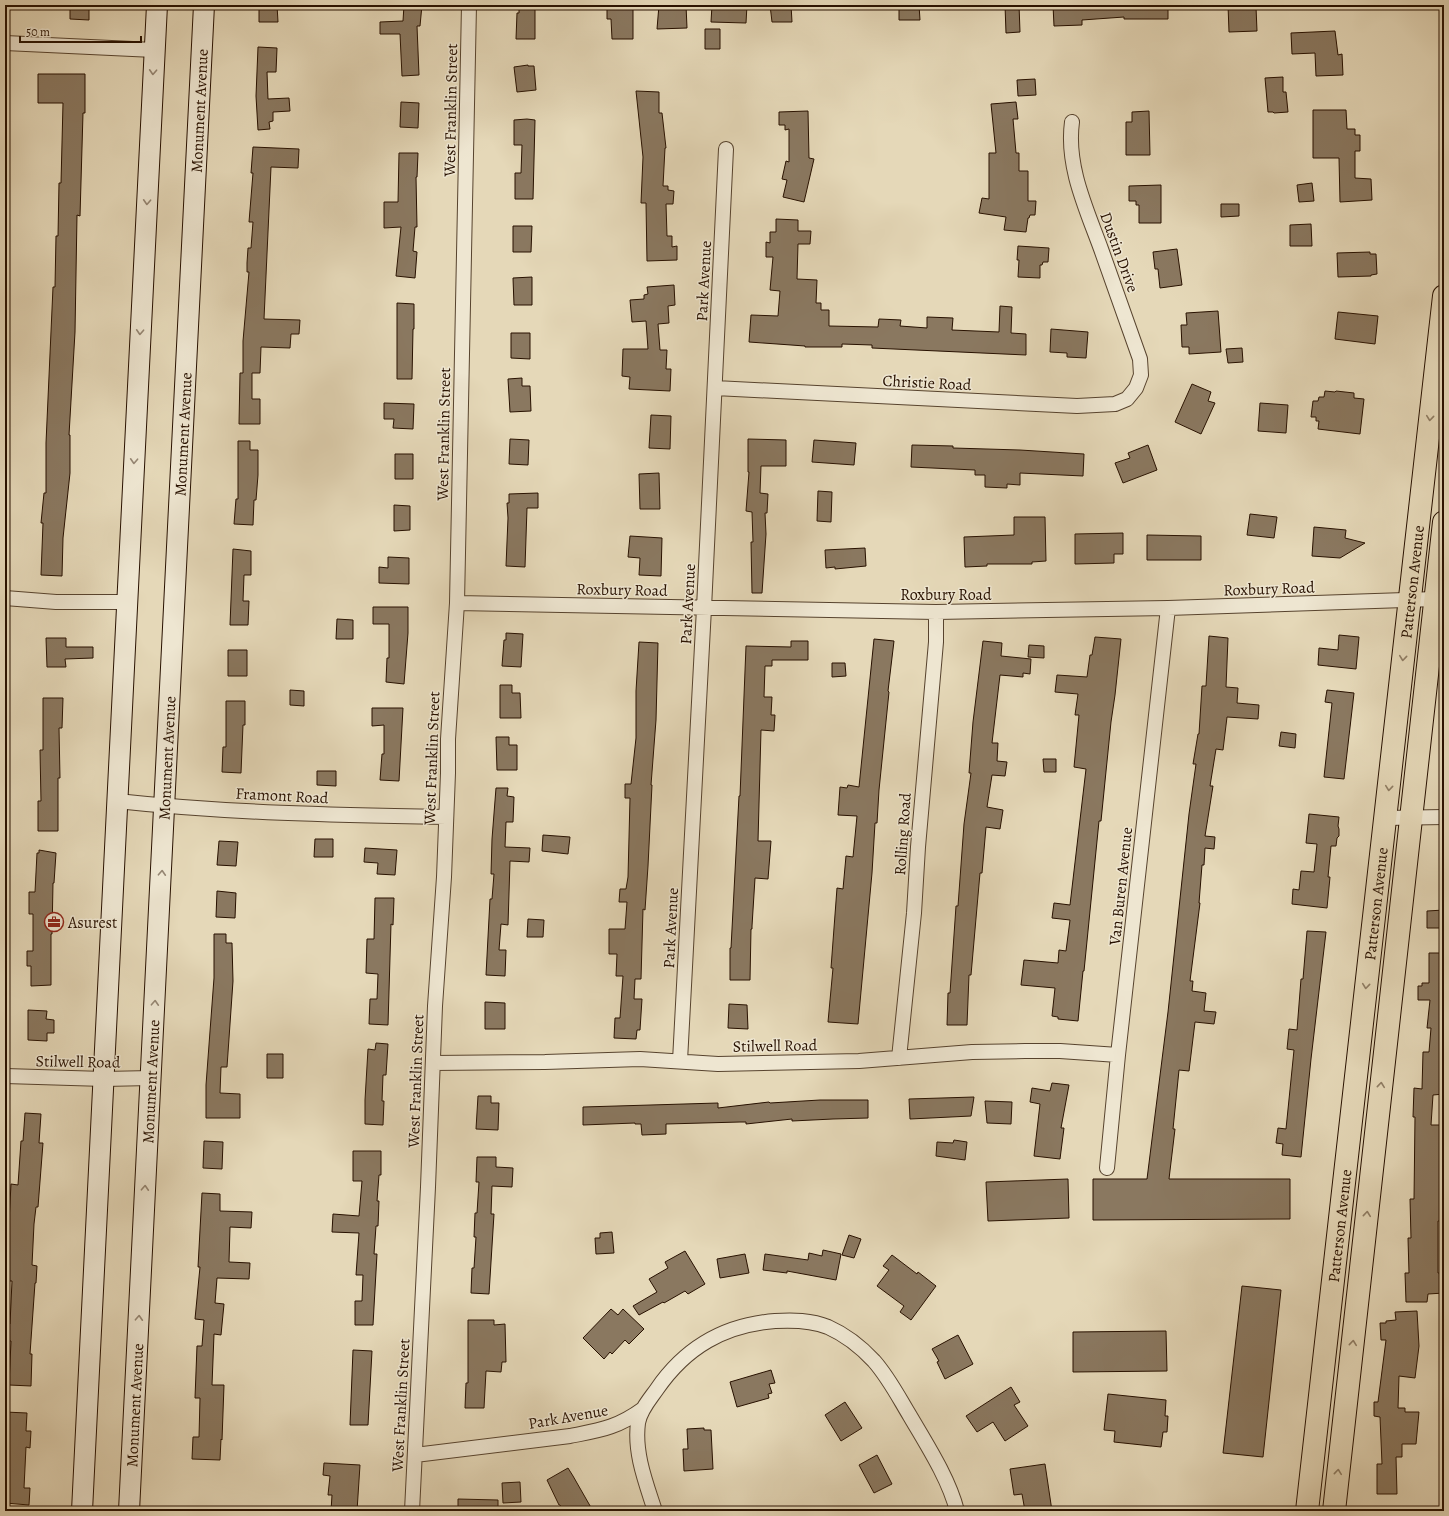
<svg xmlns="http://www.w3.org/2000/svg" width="1449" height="1516" font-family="Alegreya,serif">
	<rect width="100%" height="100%" fill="#e5d8b8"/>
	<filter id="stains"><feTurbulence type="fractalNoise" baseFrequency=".005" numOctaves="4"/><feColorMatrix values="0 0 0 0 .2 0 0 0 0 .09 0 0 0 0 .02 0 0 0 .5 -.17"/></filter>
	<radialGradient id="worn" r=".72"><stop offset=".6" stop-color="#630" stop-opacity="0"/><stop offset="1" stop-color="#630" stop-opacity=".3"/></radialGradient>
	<path fill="#8a7860" stroke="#281100" d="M70 5H89V20L70 19Z
		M259 5H277L278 22H259Z
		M404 5H422L420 26H417L419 75 402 76 400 34H380V22L403 21Z
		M607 5H633V39H612L611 19H607Z
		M659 5H686L687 28 657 29Z
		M712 5H747L746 23 711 22Z
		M770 5H791L792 22H772Z
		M899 5H919L920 20H899Z
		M1005 5H1019L1020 32 1006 33Z
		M1053 5H1168V19H1124V17L1082 20V25L1054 26Z
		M1228 5H1250V7H1256L1257 31 1229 32Z
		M519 8H535V39H516L517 13H519Z
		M705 29H720V49H705Z
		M1335 31 1338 55 1342 54 1343 75 1316 76 1315 53 1292 54 1291 33Z
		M258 47 277 48 276 72H267L268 99 289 98 290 111 273 112V121L269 122 270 129 258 130 256 96Z
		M528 65V66H534L536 90 517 92 514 67Z
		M38 74H85V113H83L80 216 77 215 75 332 69 435H70V473L63 538 62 576 41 575 43 523H41L44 493H46V443L53 287H55L56 236H58L59 183H61L63 103H38Z
		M1283 77V92H1286L1288 112 1274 113 1273 112H1268L1265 78Z
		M1035 79 1036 95 1018 96 1017 80Z
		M636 91 659 92V113H662L666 148H665L663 186H668V190L674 191 673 204H666L667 236H672V247L677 246V260L647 261 646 203H641L643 157Z
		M401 102 419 103 418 128 400 127Z
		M1016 102 1018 119H1013L1016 153H1019V171H1028V201H1036L1035 215H1030L1029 218H1028L1026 232 1004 230 1006 217 979 213 982 198 989 199V153H996L991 104Z
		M1313 110H1346L1347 129H1355V135H1360V151H1355V178L1371 179 1372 200 1340 202 1339 158H1313Z
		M808 111 809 158 814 159 804 202 783 197 787 180 782 179 786 161 789 162V129L785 130V125H779V112Z
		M1149 111 1150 155H1126V122H1132V112Z
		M527 119 535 120 533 199H515V173H521L522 145H514V120Z
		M253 147 299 149 298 168 271 167 264 319 300 320 299 334H291L290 348 261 347 260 373H252V399H260V424H239L240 373H243V341L249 272H247V263L248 248H251L253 222H249L253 173H251Z
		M399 153H418L417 177H416L417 227H415L413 251 417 252 415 278 396 276 401 227 384 228V202H398Z
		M1312 183 1314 201 1299 202 1297 185Z
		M1161 185V223H1139V205H1136V201H1129V186Z
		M1221 204H1239V216L1221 217Z
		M776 219 798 220V231H811L810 244H798L797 279 817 280 816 303H821V310H829V326L878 327 879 319 901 320 900 326 927 328V317L953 318 952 330 999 332 1000 306 1012 307 1011 333 1026 334V355L872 348V345L842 344V347H805V346L749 342 751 315 778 316 780 291 770 290 773 257H766V242L770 243V232H776Z
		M1311 224 1312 246H1290V225Z
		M513 226H532L531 252H513Z
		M1018 246 1049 248 1048 262H1043L1042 265H1040V278L1018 277 1019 260H1017Z
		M1177 249 1182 285 1160 288 1158 269H1155L1153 252Z
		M1370 252V254H1376L1377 274 1371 275V276L1338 277 1337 253Z
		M532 277V305H514L513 278Z
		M674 285 675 305 668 306 669 323 658 324 660 350H667L666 369H671L670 391 629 389 630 377 622 376 623 349H648L646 321 632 322 630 300 644 299V295L648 294 647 287Z
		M397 303 414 304V329H413L412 379H397Z
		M1218 311 1221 352 1189 354V347H1182L1181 325H1187L1186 313Z
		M1338 312 1378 316 1375 344 1335 339Z
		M1051 329 1088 332 1086 358 1067 357V353L1050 352Z
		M511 333H530V359L511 358Z
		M1242 348 1243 362 1228 363 1226 349Z
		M522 378V386H530L531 411 510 412 508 379Z
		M1192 384 1211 392 1208 401 1215 403 1201 434 1175 422Z
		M1325 391 1335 392 1336 391 1354 393V398L1364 399 1360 434 1318 429 1319 421H1316V417H1311L1313 401H1318L1319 397H1324Z
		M384 403 414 404 413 429 393 428 394 419H384Z
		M1260 403 1288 405 1286 433 1258 431Z
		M651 415 671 416 670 449 649 448Z
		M510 439 529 440 528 465 509 464Z
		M748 439 786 440V466H761L760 493 768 494 767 513H765L766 534 762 593H752L751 542H753L752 512 746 511 749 472H748Z
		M814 440 856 443 854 465 812 462Z
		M238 441H250V450H258V475L256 500H254L253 525 234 524 236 499H238Z
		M912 445 953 446V448L1020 450 1084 454 1083 476 1020 473V485L1007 484V488L985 487V475H975V470L911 467Z
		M1148 445 1157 470 1123 483 1115 463 1130 458 1128 453Z
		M395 454H413V479H395Z
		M659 473 660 509H640L639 474Z
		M818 491 832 492 831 522 817 521Z
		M538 493V508H527L525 567 506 566 508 518 507 503H509V494Z
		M394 505 410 506V530L394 531Z
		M1250 514 1277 517 1274 538 1247 535Z
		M1014 517H1045L1046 561 1032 562V564H987V566L965 567 964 537 1014 535Z
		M1314 527 1346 530 1345 538 1365 543 1340 558 1312 556Z
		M1123 533V554H1114V563L1075 564V534Z
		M1147 535 1201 536V560H1147Z
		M630 536 662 538 661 576 639 575 640 558 628 557Z
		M865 548 866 566 835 569V567L826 568 825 550Z
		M233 549 251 551V575H244L243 601H249L248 625H230Z
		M388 557 409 558V584L379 583V567L388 568Z
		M373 607H408V633L404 684 386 682 387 658H389V624H373Z
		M337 619 353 620V639H336Z
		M506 633 523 634 521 667 502 666 504 640H506Z
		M1339 635 1359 637 1356 669 1318 665 1319 648 1338 650Z
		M1209 636 1228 638 1226 687 1238 688 1237 703 1259 705 1258 719 1227 717 1223 750 1216 749 1210 786H1213L1205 836 1215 837 1214 849 1205 848 1204 865H1202L1199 903H1200L1190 981H1193L1192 991 1206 993 1204 1011 1216 1012 1214 1024 1195 1022 1189 1071 1179 1070 1173 1129H1175L1169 1179H1290V1219L1093 1220V1179H1147L1168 1012 1189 814 1196 764H1193L1198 734H1199L1202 686H1206Z
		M1095 637 1121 639 1115 695 1111 722 1101 821H1099L1084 971H1083L1078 1021 1058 1019V1017L1052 1016 1055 988 1021 985 1024 960 1058 963 1059 950 1066 951 1070 920 1052 918 1054 903 1070 905 1086 769 1074 767 1079 715H1075L1078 694 1055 692 1057 675 1087 677 1090 655H1092Z
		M46 638H66V647H93V658L65 659 66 667H47Z
		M874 639 894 641 888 691 889 692 879 790 877 823H875L872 873 858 1024 828 1022 833 968H831L837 888 843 889 846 856 853 857 857 816 838 815 840 787 847 788 848 785 859 787Z
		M791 641H808V660H772V666H765L764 697H772L771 715H775L774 731 761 730 758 841H771L768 879 755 878 752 926V929H751L750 980H730V948H731L739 796H740L746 646 791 647Z
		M983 641 1002 643 1001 656 1031 659 1030 674 1023 673V677L1000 675 992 743H998L997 761 1007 762 1005 776 992 775 987 807 1003 810 1000 829 986 827 982 873H980L971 975H969L967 1025H947L948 993H950L956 906H958L964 824 971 773H969L973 722Z
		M639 642 658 643 656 720 651 785H652L648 866 645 910 643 909 641 979H635L634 999H642L640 1030H637L636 1039 614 1038 615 1018H620L623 976H616L617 954H609V929H625L627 902H619L620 889H626L628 877 630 798H625V784H631L636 738V691Z
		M1029 645 1044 646V658L1028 657Z
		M228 650H247V676H228Z
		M832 663H845L846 676 832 677Z
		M500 685H512V693H520L521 718H500Z
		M290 690 304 691V706L290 705Z
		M1327 690 1354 693 1344 779 1324 777 1332 703 1325 702Z
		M43 698H63L62 728H59L60 778H58V831H38V801H41L40 750H43Z
		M226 701H245V725H243L241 773 222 772 223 747H226Z
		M372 708H403L399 781 380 780 382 754H384V725L372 726Z
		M1281 732 1296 734 1295 748 1279 746Z
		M496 737H509V745H517V770H497Z
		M1043 759H1056V772H1044Z
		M317 771H336V786L317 785Z
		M496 788H508L507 796 514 797 513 822H506L505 847 530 848 529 862 510 861 508 925 501 924 499 950H506L505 976 486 975 490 899H492L494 874H491L492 839Z
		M1309 814 1339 817 1338 826 1339 829V836L1337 838 1336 846H1331L1328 877H1330L1327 908 1292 904 1293 889 1299 890 1301 871 1314 872 1317 844 1306 843Z
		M543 835 570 837 568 854 542 851Z
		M315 839H333V857H314Z
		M219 841 238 842 236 866 217 865Z
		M365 848 397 850 395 875 377 874 378 863 364 862Z
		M39 850 56 853 54 883H53L52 934H51V985L31 986V966H27V951H33V914H29V892H35L37 853H39Z
		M217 891 236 893 235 918 216 917Z
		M375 898H394L393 925 391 924 388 1025 369 1024 370 999H377L378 974 366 973 367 939H374Z
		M1444 910V928H1427V911Z
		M528 919 544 920 543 937H527Z
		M1307 931 1326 932 1311 1059 1301 1157 1282 1155 1283 1144 1276 1143 1278 1128 1286 1129 1294 1050 1287 1049 1289 1029 1297 1030 1301 979H1303Z
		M214 934H226V943H232L233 981 227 1067H221L220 1093 240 1094V1118H206V1085L214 978Z
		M1429 953H1444L1443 1070H1444V1094L1433 1095 1431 1125H1444V1152H1442L1443 1221H1438V1273H1444V1293L1428 1294 1427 1302H1406L1405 1273H1409L1408 1238H1411L1410 1199H1414L1415 1117H1413L1414 1088 1422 1089 1423 1052H1429L1431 1028H1427L1430 1000H1418V986H1422V983H1429Z
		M485 1002 505 1003V1029H485Z
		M729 1004 747 1005 748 1029 728 1028Z
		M28 1010 47 1011 46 1019 54 1020V1033H47V1041L28 1040Z
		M376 1043 388 1044 386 1075H383L382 1101H384L383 1125 365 1124V1100L368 1049 375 1050Z
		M267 1054H283V1078H267Z
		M1052 1083 1069 1085 1061 1128H1064L1060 1159 1034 1156 1040 1104 1030 1102 1032 1088 1050 1091Z
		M478 1096H491V1103H499L498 1130 476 1129Z
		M974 1097 971 1116 910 1119 909 1099Z
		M820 1100H868V1118L833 1119 792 1121V1119L746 1124V1122H740L666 1124V1134L642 1135 641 1124H635V1123L583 1125V1107L718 1103V1108L769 1102 770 1103Z
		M985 1101 1012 1102 1011 1124 987 1123Z
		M25 1113 41 1114 39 1143H43L38 1207H36L34 1224 32 1265 37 1266 36 1283H35L30 1354H32L31 1386 9 1385 11 1341H5V1324H10L12 1281H5V1259L7 1260 11 1184 18 1185 21 1141H23Z
		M954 1140 967 1142 965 1160 936 1156 937 1142 953 1143Z
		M204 1141 223 1142 222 1169 203 1168Z
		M353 1151H381V1175H379L377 1201H379L378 1226H376L374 1254H377L373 1325H355V1301H362L363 1275H356L359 1233 332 1232 333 1214 359 1216 362 1181H353Z
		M477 1157H496V1167L513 1168 512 1187 492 1186 491 1214H494L489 1294 471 1293 472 1268H474L476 1237H474L475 1213H477L479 1182H476Z
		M1068 1179 1069 1218 988 1221 986 1182Z
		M202 1193 220 1194V1211L252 1212 251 1228 230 1227 229 1262 250 1263 249 1279 217 1278 215 1303 224 1304 221 1335 214 1334 212 1385H224L222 1440 221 1439 220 1460 192 1459 193 1437H199L200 1398H195L197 1346H202L204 1320 195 1319 200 1267H198Z
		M612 1232 614 1253 596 1254 595 1238H600V1233Z
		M849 1235 861 1239 854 1258 842 1255Z
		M823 1250 841 1254 836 1280 787 1271V1273L763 1270 765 1254 808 1260 809 1253 822 1256Z
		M685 1251 705 1284 688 1294 685 1291 664 1303 663 1302 639 1315 633 1306 657 1292 649 1279 668 1268 665 1262Z
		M745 1254 749 1273 720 1278 717 1259Z
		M892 1255 917 1274 918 1272 936 1286 911 1320 900 1312 904 1306 877 1286 889 1270 883 1266Z
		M1242 1286 1281 1290 1263 1457 1223 1453Z
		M611 1309 618 1315 623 1309 644 1329 629 1344 625 1340 612 1354 610 1352 604 1359 583 1338Z
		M1417 1311 1419 1346 1415 1378 1399 1376 1398 1408H1405V1412H1419L1416 1444H1402V1457H1396L1397 1494H1377V1464H1382L1380 1417 1374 1416V1402H1378L1386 1340H1381L1380 1323H1386V1321L1396 1320 1395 1312Z
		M468 1320H494V1325L505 1324 506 1362H502L501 1372 486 1371 484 1408H465L466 1383H468Z
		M1166 1331 1167 1371 1073 1372V1332Z
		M958 1335 973 1364 945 1379 937 1362 939 1361 932 1349Z
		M353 1350 372 1351 368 1425H350Z
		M771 1370 775 1383 769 1384 772 1393 768 1394 769 1398 737 1407 730 1382Z
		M1011 1387 1020 1402 1014 1405 1028 1426 1005 1441 993 1422 977 1432 966 1416Z
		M1108 1394 1166 1400 1165 1416H1168L1167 1432H1163L1161 1447 1114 1442 1115 1431 1104 1430Z
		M845 1402 862 1428 841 1441 825 1415Z
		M5 1412 27 1413 26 1431H31L30 1448 26 1447 24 1488H30L29 1505 5 1503Z
		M704 1428V1430H711L713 1469 684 1471 683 1449H688L687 1429Z
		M877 1455 892 1484 874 1493 859 1465Z
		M324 1463 360 1465 357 1511H331L332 1495H328L330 1476 323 1475Z
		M1045 1464 1052 1511H1025L1022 1494 1014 1495 1010 1469Z
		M568 1468 573 1476 593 1511H564L560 1505H559L547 1480Z
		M520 1482 521 1502 503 1503 502 1483Z
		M458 1499 498 1500V1511H458Z"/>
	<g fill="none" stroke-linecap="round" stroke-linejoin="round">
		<g stroke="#57432e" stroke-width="16">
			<path id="street" d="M5 43 154 50
				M715 388 1077 406 1115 404 1127 399 1136 388 1141 375 1140 359C1127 322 1114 285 1101 249 1086 208 1066 166 1072 122
				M5 598 56 602H127
				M457 603 936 612 1168 608 1435 599
				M117 801C226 813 336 815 446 817
				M1385 818 1444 817
				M899 1058 914 913 918 847 936 642V612
				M680 1061 704 608 726 149
				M433 1063 545 1062 640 1059 718 1064 859 1061 972 1052 1025 1051H1060L1118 1055
				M5 1076 104 1079 151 1078
				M1107 1168 1118 1055 1168 608
				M415 1455 570 1436C600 1430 617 1428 643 1409
				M412 1511 428 1187 435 1006 444 877 448 773V739L457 603 469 5
				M655 1511C646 1483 634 1453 638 1423 640 1410 650 1399 657 1389 686 1347 724 1325 775 1321 793 1320 811 1320 828 1327 846 1335 861 1347 874 1361 889 1378 899 1398 910 1416 927 1445 949 1479 957 1511"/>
		</g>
		<g stroke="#281100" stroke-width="22">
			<g id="secondary">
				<path d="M82 1511 157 5"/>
				<path id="s1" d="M129 1511 204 5"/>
			</g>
		</g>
		<g stroke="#281100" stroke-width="24">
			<g id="primary">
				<path id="s2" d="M1307 1511 1444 296"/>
				<path d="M1334 1511 1444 522"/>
			</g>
		</g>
		<use href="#street" stroke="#eee6d1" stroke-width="14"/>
		<use href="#secondary" stroke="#eee6d1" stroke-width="20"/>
		<use href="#primary" stroke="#e5d8b8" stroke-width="22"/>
	</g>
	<defs><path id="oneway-chevron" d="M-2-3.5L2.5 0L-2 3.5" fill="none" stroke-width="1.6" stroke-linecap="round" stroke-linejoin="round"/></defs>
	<g stroke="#958673">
		<use href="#oneway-chevron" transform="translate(153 72) rotate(93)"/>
		<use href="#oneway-chevron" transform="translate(147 202) rotate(93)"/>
		<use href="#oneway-chevron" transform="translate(140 332) rotate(93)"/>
		<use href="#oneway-chevron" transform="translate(134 461) rotate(93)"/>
		<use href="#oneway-chevron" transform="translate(162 873) rotate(-87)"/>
		<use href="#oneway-chevron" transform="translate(155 1003) rotate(-87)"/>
		<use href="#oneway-chevron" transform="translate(145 1188) rotate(-87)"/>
		<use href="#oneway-chevron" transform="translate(139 1318) rotate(-87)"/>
	</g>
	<g stroke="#907e65">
		<use href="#oneway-chevron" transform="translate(1430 418) rotate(96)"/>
		<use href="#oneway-chevron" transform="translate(1403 658) rotate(96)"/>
		<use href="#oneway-chevron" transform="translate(1389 788) rotate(96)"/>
		<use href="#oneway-chevron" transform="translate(1366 986) rotate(96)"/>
		<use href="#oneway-chevron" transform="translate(1381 1085) rotate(-84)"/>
		<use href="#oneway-chevron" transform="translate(1367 1214) rotate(-84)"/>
		<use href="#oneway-chevron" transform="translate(1353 1343) rotate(-84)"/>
		<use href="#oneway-chevron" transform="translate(1338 1472) rotate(-84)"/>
	</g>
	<defs>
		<g id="office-ring" transform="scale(1)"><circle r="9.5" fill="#eee6d1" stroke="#8f2418" stroke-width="1.5"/><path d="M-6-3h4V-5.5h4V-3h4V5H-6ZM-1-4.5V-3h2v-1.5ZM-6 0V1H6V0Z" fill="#8f2418"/></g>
	</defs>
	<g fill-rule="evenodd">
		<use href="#office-ring" x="54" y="922"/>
	</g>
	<g text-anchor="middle" stroke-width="3" stroke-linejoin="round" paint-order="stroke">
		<g font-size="16" fill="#281100" stroke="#eee6d1">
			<text transform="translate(450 110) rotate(-89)" y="6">West Franklin Street</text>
			<text dy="6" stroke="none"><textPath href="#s1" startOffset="1402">Monument Avenue</textPath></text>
			<text transform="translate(1120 252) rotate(70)" y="6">Dustin Drive</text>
			<text transform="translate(703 281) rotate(-87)" y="6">Park Avenue</text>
			<text transform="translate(927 382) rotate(3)" y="6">Christie Road</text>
			<text dy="6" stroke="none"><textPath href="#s1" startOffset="1078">Monument Avenue</textPath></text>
			<text transform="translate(443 434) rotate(-89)" y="6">West Franklin Street</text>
			<text dy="6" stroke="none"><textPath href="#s2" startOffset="935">Patterson Avenue</textPath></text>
			<text transform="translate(1269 588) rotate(-2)" y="6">Roxbury Road</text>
			<text transform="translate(622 589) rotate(1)" y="6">Roxbury Road</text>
			<text x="946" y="600">Roxbury Road</text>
			<text transform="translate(687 604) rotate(-87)" y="6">Park Avenue</text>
			<text dy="6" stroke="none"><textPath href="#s1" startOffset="754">Monument Avenue</textPath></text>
			<text transform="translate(431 758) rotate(-88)" y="6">West Franklin Street</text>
			<text transform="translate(282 795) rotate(3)" y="6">Framont Road</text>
			<text transform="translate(902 834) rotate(-86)" y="6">Rolling Road</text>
			<text transform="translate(1120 886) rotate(-84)" y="6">Van Buren Avenue</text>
			<text dy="6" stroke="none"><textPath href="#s2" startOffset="611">Patterson Avenue</textPath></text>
			<text transform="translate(670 928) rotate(-87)" y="6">Park Avenue</text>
			<text transform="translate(775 1045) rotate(-1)" y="6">Stilwell Road</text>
			<text transform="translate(78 1061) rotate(1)" y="6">Stilwell Road</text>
			<text transform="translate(415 1081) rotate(-88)" y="6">West Franklin Street</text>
			<text dy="6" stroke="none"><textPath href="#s1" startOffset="430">Monument Avenue</textPath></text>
			<text dy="6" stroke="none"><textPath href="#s2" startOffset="287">Patterson Avenue</textPath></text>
			<text dy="6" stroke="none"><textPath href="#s1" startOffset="106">Monument Avenue</textPath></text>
			<text transform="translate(400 1405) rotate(-87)" y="6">West Franklin Street</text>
			<text transform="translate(568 1416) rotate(-10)" y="6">Park Avenue</text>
		</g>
		<g font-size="16" fill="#281100" stroke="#eee6d1" text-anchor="start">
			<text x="68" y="928">Asurest</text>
		</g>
	</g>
	<rect width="1449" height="1516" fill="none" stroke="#e5d8b8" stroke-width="20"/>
	<rect x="6" y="6" width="1437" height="1504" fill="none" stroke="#281100" stroke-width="2"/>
	<rect x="10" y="10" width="1429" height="1496" fill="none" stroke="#281100"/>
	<path d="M20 36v6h121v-6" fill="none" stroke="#281100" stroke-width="2"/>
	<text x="26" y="36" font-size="12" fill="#281100" stroke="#eee6d1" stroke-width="3" paint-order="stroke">50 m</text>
	<rect width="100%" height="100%" filter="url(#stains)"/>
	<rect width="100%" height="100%" fill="url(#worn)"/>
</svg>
